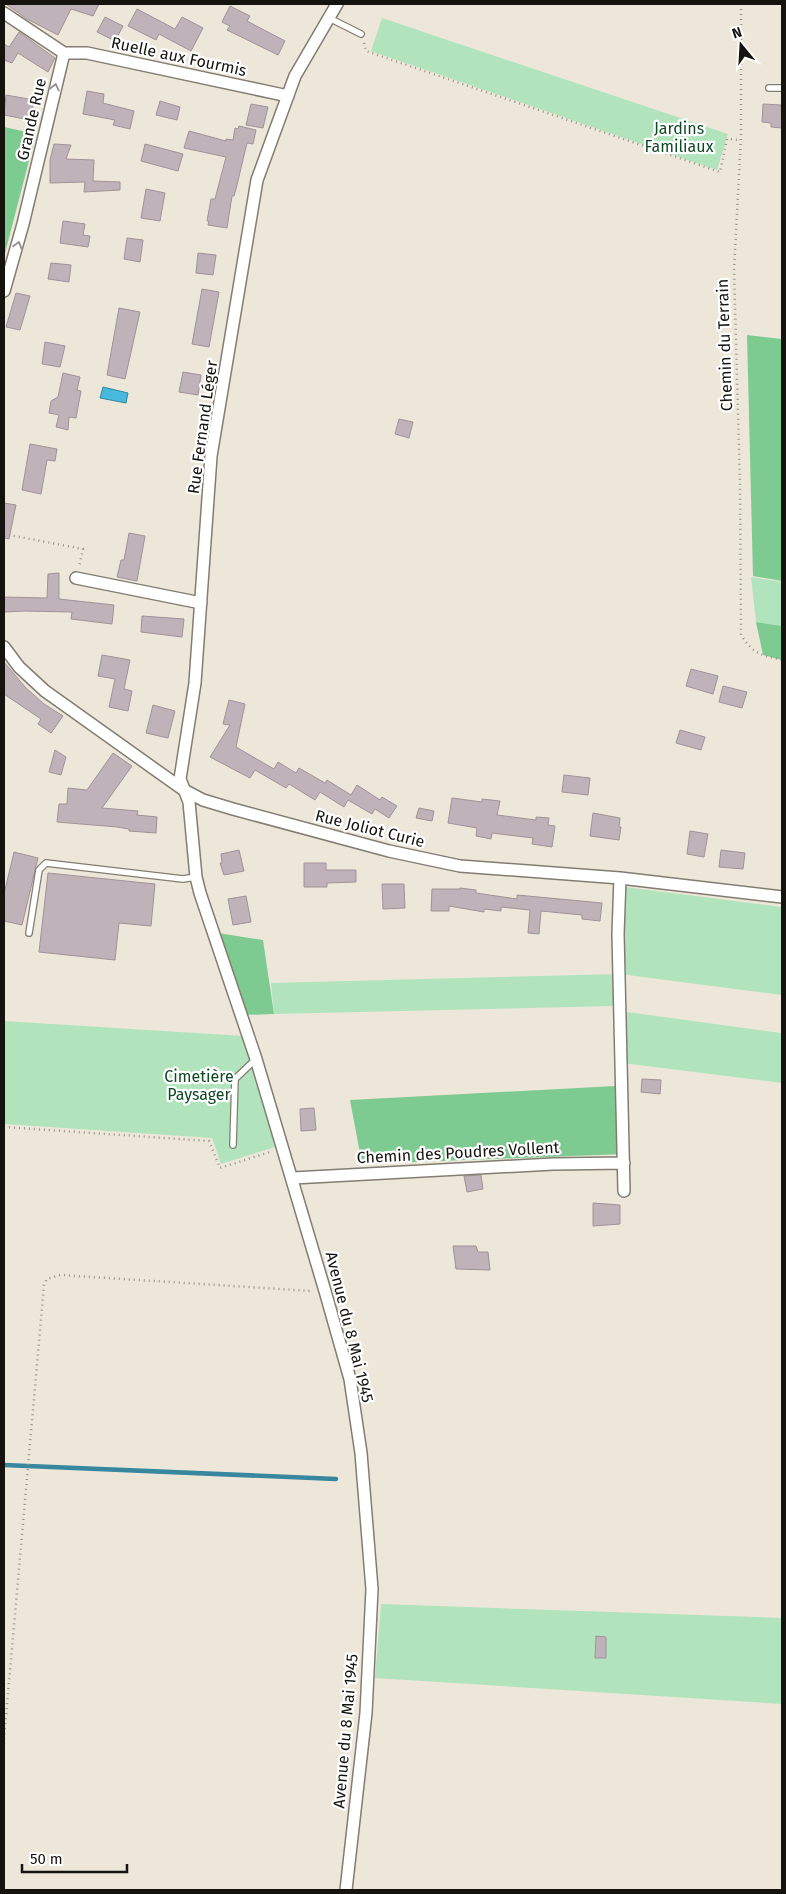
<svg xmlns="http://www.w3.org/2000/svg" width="786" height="1894" font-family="'Fira Sans',sans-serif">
	<rect width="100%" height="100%" fill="#ede7d9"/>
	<path fill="#b1e4bc" d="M382 18 728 134 717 170 371 51Z
		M751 577 782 582V626L756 622Z
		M625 887 782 907V995L620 974 613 1006 274 1014 271 983 619 974Z
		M782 1002V1083L622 1063 620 1011 781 1033Z
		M4 1021 243 1036 275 1147 221 1164 212 1138 4 1124Z
		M381 1604 782 1618V1704L375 1678Z"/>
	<path fill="#7ecb91" d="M4 127 36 134 4 257Z
		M747 335 782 339V581L753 576Z
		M756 622 782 626V660L763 655Z
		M218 933 263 940 274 1014 244 1015Z
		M615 1086 624 1154 362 1164 350 1100Z"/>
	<path fill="#46b9dd" stroke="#37879f" d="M103 387 128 393 126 403 100 398Z"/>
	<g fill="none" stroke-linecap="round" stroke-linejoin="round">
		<path stroke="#37879f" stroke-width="4.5" d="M4 1465 336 1479"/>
	</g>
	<path fill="#c0b2b9" stroke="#a19299" d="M6 4H99L93 16 71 9 58 35 27 19Z
		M230 6 250 16 247 21 285 41 278 55 227 30 230 26 222 22Z
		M137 9 175 29 182 17 203 28 191 51 159 34 156 40 128 26Z
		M105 17 123 26 115 41 97 32Z
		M19 32 55 58 48 72 18 53 12 63 4 60V44L9 47Z
		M87 91 104 94 103 103 134 111 130 129 113 125 115 120 83 114Z
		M6 95 34 100 30 120 4 115Z
		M160 101 180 107 177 120 156 115Z
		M251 104 268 107 263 128 246 125Z
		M763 104 781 105 782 128 771 127V123L762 122Z
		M239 126 256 130 253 144 247 143 236 189 234 196H232L227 228 208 225 209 221H207L211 199H215L226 157 184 148 189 131 226 141V139L233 140 235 128 238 129Z
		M54 144 71 145 66 159 94 160 93 181 120 182V190L84 192 85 182 50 183V160Z
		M145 144 183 154 178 171 141 161Z
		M146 189 165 193 160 221 141 218Z
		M63 221 85 224 83 235 90 236 88 247 60 243Z
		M127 238 143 240 140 262 124 259Z
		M198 253 216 255 213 275 196 273Z
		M51 263 71 265 69 282 48 279Z
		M202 289 219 292 209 347 192 344Z
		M16 293 30 296 20 330 6 327Z
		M119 308 140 312 125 379 107 375Z
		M45 342 65 346 60 367 42 364Z
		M183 372 201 375 198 395 179 392Z
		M63 373 80 377 77 390 81 391 76 418 69 417 68 430 56 427 59 415 49 413 51 401 58 397Z
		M399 419 413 422 409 438 395 434Z
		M30 444 57 449 55 461 47 460 41 494 22 490Z
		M4 503 16 505 9 539 4 538Z
		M129 533 145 536 137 581 117 577 121 560H124Z
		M59 573V599L114 605 112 624 71 619 72 612 25 611 4 612V597L47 598 48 574Z
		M142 616 184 619 182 637 141 632Z
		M102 655 130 660 124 689 132 691 128 711 109 707 115 679 98 676Z
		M4 662 25 687 44 704 63 716 51 733 38 724 41 719 4 694Z
		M691 669 718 676 713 694 686 686Z
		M723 686 747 692 742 708 719 702Z
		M229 700 245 704 236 747 274 769 278 762 296 773 299 768 325 783 327 780 351 795 357 785 380 800 382 797 397 806 389 818 375 809 372 814 348 800 344 807 320 792 315 800 289 784 286 788 255 770 250 778 210 757 230 725 223 724Z
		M153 705 175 711 168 738 146 733Z
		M680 730 705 737 701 750 676 743Z
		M55 750 66 757 61 775 49 772Z
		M113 753 132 766 102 808 138 811 137 815 157 817 156 833 129 831V829L117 827 57 822 59 804H67L68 788 87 790Z
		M564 775 590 778 588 795 562 792Z
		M452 798 482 802V799L500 801 497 815 536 820V817L549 818 548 825 555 826 552 847 532 844 533 838 492 833 491 839 476 836 477 828 448 823Z
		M419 808 434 811 432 821 416 818Z
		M593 813 620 818 619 827H621L619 840 590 836Z
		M690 831 708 834 704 857 687 854Z
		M239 850 244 871 224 875 220 863H222L221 854Z
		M721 850 745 853 743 869 719 867Z
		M14 852 38 858 22 925 4 921V894Z
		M304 863H326V870H356V882L327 883V887H304Z
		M48 873 155 884 151 926 119 923 115 960 39 952Z
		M382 884H404L405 908 383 909Z
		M460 888 476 890V893L517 899V895L602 903 600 921 582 919V915L541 911 539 934 528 933 530 910 501 907V911L484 909V912L449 906V911H431L432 889H460Z
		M246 896 251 922 233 925 228 899Z
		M642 1079 661 1080 660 1094 641 1092Z
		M314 1108 316 1130 301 1131 300 1109Z
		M481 1175 483 1189 467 1192 464 1176Z
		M593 1203 620 1205V1224L593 1226Z
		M453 1246H476L478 1252H488L490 1270 456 1269Z
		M596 1636 606 1637V1658H595Z"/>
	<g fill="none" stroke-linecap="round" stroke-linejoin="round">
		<g stroke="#827d70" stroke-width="8">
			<path id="service" d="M329 18 361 34
				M769 88H782
				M29 933 39 870 46 863 183 879 196 877
				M233 1145 235 1079 256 1059"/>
		</g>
		<g stroke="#827d70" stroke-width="14">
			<path id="minor" d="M337 4 295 76 257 180 211 456 195 683 180 779 189 802 196 877 200 893 256 1059 325 1291 350 1379 361 1453 372 1589 366 1713 346 1890
				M4 13 64 53 23 224 4 291
				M64 53H87L288 96
				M76 578 201 603
				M4 647 19 667 45 691 153 768 184 790 203 800 233 809 389 851 460 866 620 878 782 897
				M620 878 618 934 624 1191
				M293 1178 553 1164 624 1163"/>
		</g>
		<path stroke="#979388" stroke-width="2.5" stroke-dasharray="1 4" stroke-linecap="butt" d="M741 4V137L734 270 740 485 741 635C753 654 761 655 782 660
			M364 43 366 51 720 172 727 139 741 140
			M4 534 83 549 79 567
			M4 1127 209 1141 220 1168 270 1152
			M4 1739 44 1285 47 1279 60 1275 311 1291"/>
		<use href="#service" stroke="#fff" stroke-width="5.5"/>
		<use href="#minor" stroke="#fff" stroke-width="11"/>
	</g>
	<defs><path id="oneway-chevron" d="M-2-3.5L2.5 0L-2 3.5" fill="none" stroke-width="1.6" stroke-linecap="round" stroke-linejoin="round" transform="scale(1.25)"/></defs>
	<g stroke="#959593">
		<use href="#oneway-chevron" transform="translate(55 87) rotate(-77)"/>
		<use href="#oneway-chevron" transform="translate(18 245) rotate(-74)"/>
	</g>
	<g text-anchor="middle" stroke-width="4.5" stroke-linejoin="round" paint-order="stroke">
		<g font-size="16" fill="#14130e" stroke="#fff">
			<text transform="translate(179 56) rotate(12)" y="6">Ruelle aux Fourmis</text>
			<text transform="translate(31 119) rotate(-77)" y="6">Grande Rue</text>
			<text transform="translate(724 345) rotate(-92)" y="6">Chemin du Terrain</text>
			<text transform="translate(202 427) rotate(-82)" y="6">Rue Fernand Léger</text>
			<text transform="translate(370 828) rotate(14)" y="6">Rue Joliot Curie</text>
			<text transform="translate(458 1152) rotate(-3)" y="6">Chemin des Poudres Vollent</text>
			<text transform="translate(350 1327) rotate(76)" y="6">Avenue du 8 Mai 1945</text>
			<text transform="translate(345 1731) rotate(-85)" y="6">Avenue du 8 Mai 1945</text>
		</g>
		<g font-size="16" fill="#0f4924" stroke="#fff">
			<text x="679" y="134">Jardins<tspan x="679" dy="18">Familiaux</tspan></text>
			<text x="199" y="1082">Cimetière<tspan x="199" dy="18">Paysager</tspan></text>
		</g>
	</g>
	<rect width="786" height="1894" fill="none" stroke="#14130e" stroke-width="10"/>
	<g transform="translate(741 45) rotate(342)" stroke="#ffffff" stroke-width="4" paint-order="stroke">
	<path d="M0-4L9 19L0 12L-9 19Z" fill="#14130e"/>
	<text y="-8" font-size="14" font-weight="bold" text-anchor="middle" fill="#14130e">N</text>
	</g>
	<path d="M22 1864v8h105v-8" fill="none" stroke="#14130e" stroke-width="2.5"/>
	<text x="30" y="1864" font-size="15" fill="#14130e" stroke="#ffffff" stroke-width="4" paint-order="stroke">50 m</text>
</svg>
